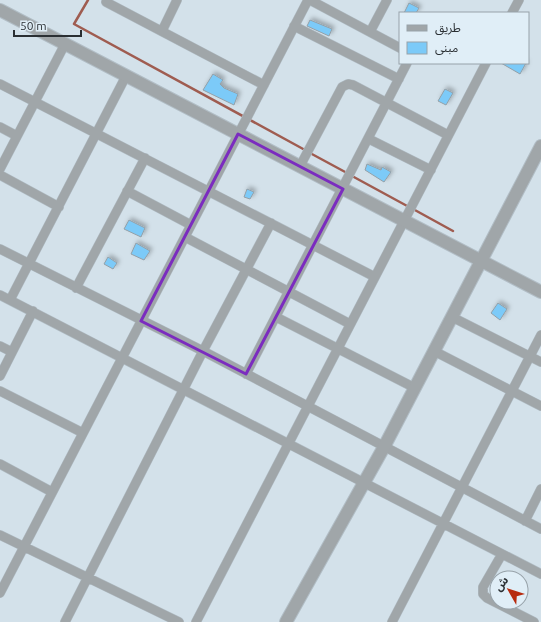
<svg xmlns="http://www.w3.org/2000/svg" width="541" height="622" font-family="Ubuntu,'Noto Sans Arabic',sans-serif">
	<defs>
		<filter id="shadow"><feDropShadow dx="2.5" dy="-2.5" stdDeviation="2" flood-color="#0004"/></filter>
	</defs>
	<rect width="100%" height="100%" fill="#d3e1ea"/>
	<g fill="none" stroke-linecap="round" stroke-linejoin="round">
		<path stroke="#9f5c50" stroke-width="2.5" d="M88 0 74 24 305 150
			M310 153 347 173
			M352 176 409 207
			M413 209 453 231"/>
	</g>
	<path fill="#7ccaf8" stroke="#93a0a8" filter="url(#shadow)" d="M409 3 419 8 416 13H404Z
		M310 20 332 29 329 36 307 26Z
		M501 63H526L520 74Z
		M213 74 223 80 220 84 224 88 238 94 234 105 203 90Z
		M445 89 453 93 446 105 438 101Z
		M367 164 381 170 382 167 391 172 384 182 365 170Z
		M247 189 254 192 250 199 244 197Z
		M129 220 145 228 141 237 124 229Z
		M136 243 150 251 144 260 131 254Z
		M108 257 117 263 113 269 104 264Z
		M498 303 507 309 500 320 491 313Z"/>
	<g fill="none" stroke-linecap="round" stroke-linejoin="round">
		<g stroke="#b1bdc5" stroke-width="10">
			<path id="minor" d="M310 0 400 48
				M106 2 264 85
				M512 13 519 0
				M294 26 399 79
				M162 31 177 0
				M370 32 387 0
				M0 84 375 277
				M0 127 17 136
				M369 139 431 170
				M300 166 342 87 348 84 353 85 448 135
				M0 169 65 44
				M0 175 59 207
				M127 191 191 225
				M185 237 350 324
				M0 249 203 351 541 529
				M76 288 145 158
				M0 295 541 574
				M10 300 126 76
				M276 317 415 388
				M452 317 541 362
				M0 346 12 352
				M434 351 541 406
				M246 374 407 63
				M0 376 33 311
				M0 391 83 433
				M0 464 52 492
				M525 521 541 489
				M0 535 179 622
				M502 554 483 587V594L487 598 534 622
				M0 593 308 0
				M65 622 203 351 271 223
				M196 622 486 63
				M392 622 541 335"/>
		</g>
		<g stroke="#b1bdc5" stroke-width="14">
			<path id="tertiary" d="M0 10 541 292
				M286 622 384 447 541 146"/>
		</g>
		<use href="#minor" stroke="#a0a6a9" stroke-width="9"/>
		<use href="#tertiary" stroke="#a0a6a9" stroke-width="12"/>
	</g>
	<path fill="none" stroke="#7b2cbf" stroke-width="3" stroke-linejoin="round" d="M238 134 343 189 246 374 141 321Z"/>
	<rect x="399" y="12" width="130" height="52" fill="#e0eef7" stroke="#97a2a9"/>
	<rect x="407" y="25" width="20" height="6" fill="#a0a6a9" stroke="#97a2a9"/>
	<text x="435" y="32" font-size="12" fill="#2a2f33">طريق</text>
	<rect x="407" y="42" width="20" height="12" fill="#7ccaf8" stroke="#97a2a9"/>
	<text x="435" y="52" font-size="12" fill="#2a2f33">مبنى</text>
	<g transform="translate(509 590) rotate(309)"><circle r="19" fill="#e0eef7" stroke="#97a2a9"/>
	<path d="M0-3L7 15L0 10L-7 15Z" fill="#b72b0f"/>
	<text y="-6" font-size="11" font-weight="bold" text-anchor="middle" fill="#2a2f33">ش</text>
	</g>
	<path d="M14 30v6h67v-6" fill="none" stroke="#2a2f33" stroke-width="2"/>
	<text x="20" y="30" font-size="12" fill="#2a2f33" stroke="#e0eef7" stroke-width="3" paint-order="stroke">50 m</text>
</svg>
